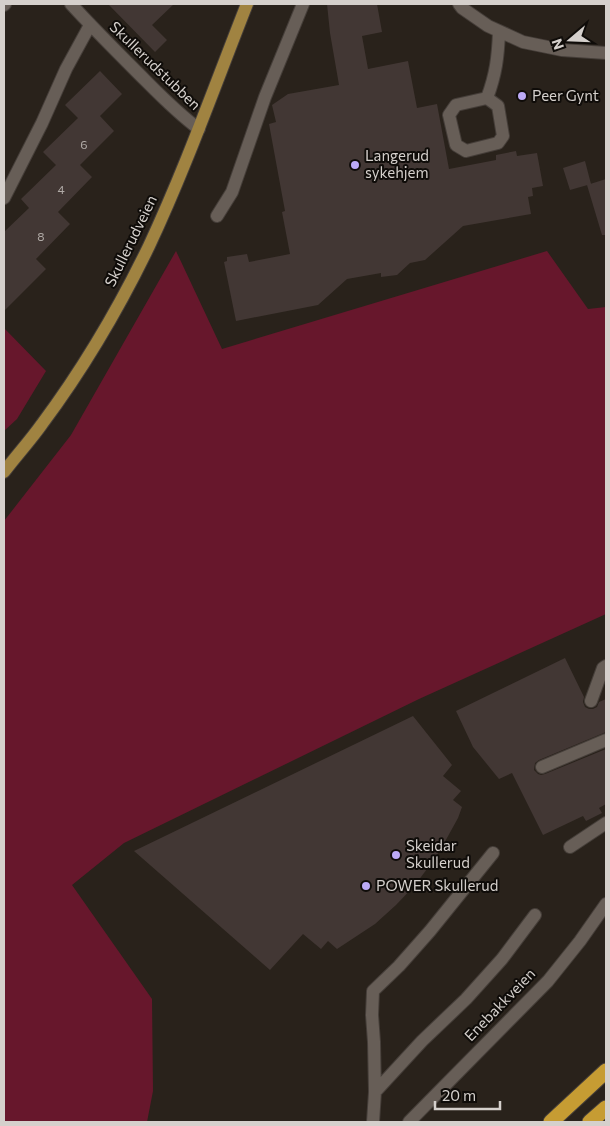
<svg xmlns="http://www.w3.org/2000/svg" width="610" height="1126" font-family="Commissioner,sans-serif">
	<rect width="100%" height="100%" fill="#29221b"/>
	<path fill="#67172c" d="M176 251 222 349 547 251 588 309 606 307V614L419 699 124 843 72 885 152 999 153 1091 147 1122H4V521L71 435Z
		M4 328 46 371 17 419 4 431Z"/>
	<path fill="#423734" d="M108 4H174L152 25 167 40 155 52Z
		M327 4H377L382 32 362 36 368 69 408 61 417 108 437 104 449 169 496 160V155L516 151 517 156 537 153 543 186 532 188 533 196 528 197 531 214 463 226 425 260 410 263 397 275 381 277V273L347 279 318 305 236 321 224 262 227 261V257L247 254 249 262 290 254 282 212 285 211 269 124 276 122 272 105 288 94 339 85 330 33Z
		M100 71 122 94 100 116 114 131 80 165 92 177 58 212 70 224 36 259 46 269 4 311V232L29 208 21 199 56 165 43 152 78 118 65 105Z
		M585 161 591 184 570 190 563 168Z
		M606 179V235H602L587 185Z
		M565 658 584 697 583 702 585 707 589 709H593L597 707 599 702 606 699V732L539 760 535 763 534 770 538 774 541 775 545 774 606 749V804L599 808 602 813 586 821 583 816 543 835 512 773 499 779 473 747 456 711Z
		M413 716 452 765 443 776 461 791 453 800 462 807 458 818 442 847 433 861 415 885 396 905 375 924 337 949 328 941 321 949 303 934 270 970 134 851Z"/>
	<g fill="none" stroke-linecap="round" stroke-linejoin="round">
		<g stroke="#453e39" stroke-width="14">
			<path id="minor" d="M71 4C93 28 116 51 139 74 158 93 177 113 199 129
				M459 4 462 8 488 26 523 42 562 50 606 53
				M4 5 5 4
				M487 98 498 106 503 136 498 143 466 151 456 145 449 115 456 105Z
				M487 98C496 74 498 57 499 32
				M4 198 42 123 66 69 90 25
				M217 216 232 192 265 97 303 4
				M591 701 603 668 606 666
				M542 767 606 740
				M570 847 606 823
				M375 1092 422 1041 466 999 502 959 535 915
				M373 1122 375 1092 374 1042 372 1015 373 991 399 966 430 931 493 853
				M409 1122 548 981 580 941 606 904"/>
		</g>
		<g stroke="#453e39" stroke-width="14">
			<path id="major" d="M4 472C16 456 30 441 42 424 83 369 119 308 149 246 186 167 215 85 247 4"/>
		</g>
		<g stroke="#453e39" stroke-width="17">
			<path id="highway" d="M551 1122 606 1071
				M590 1122 606 1108"/>
		</g>
		<use href="#minor" stroke="#675e57" stroke-width="12"/>
		<use href="#major" stroke="#a08341" stroke-width="12"/>
		<use href="#highway" stroke="#c69c33" stroke-width="15"/>
	</g>
	<g fill="#bcaaf6" stroke="#0f0c09" stroke-width="2">
		<circle cx="522" cy="96" r="5"/>
		<circle cx="355" cy="165" r="5"/>
		<circle cx="396" cy="855" r="5"/>
		<circle cx="366" cy="886" r="5"/>
	</g>
	<g text-anchor="middle" stroke-width="4" stroke-linejoin="round" paint-order="stroke">
		<g font-size="12" fill="#b0aaa6">
			<text x="84" y="149">6</text>
			<text x="61" y="194">4</text>
			<text x="41" y="241">8</text>
		</g>
		<g font-size="15" fill="#d5d0cc" stroke="#0f0c09">
			<text transform="translate(155 66) rotate(44)" y="5">Skullerudstubben</text>
			<text transform="translate(131 241) rotate(-64)" y="5">Skullerudveien</text>
			<text transform="translate(500 1005) rotate(-46)" y="5">Enebakkveien</text>
		</g>
		<g font-size="15" fill="#d5d0cc" stroke="#0f0c09" text-anchor="start">
			<text x="532" y="101">Peer Gynt</text>
			<text x="365" y="161">Langerud<tspan x="365" dy="17">sykehjem</tspan></text>
			<text x="406" y="851">Skeidar<tspan x="406" dy="17">Skullerud</tspan></text>
			<text x="376" y="891">POWER Skullerud</text>
		</g>
	</g>
	<rect width="610" height="1126" fill="none" stroke="#d5d0cc" stroke-width="10"/>
	<g transform="translate(570 40) rotate(251)" stroke="#0f0c09" stroke-width="4" paint-order="stroke">
	<path d="M0-4L9 19L0 12L-9 19Z" fill="#d5d0cc"/>
	<text y="-8" font-size="14" font-weight="bold" text-anchor="middle" fill="#d5d0cc">N</text>
	</g>
	<path d="M435 1101v8h65v-8" fill="none" stroke="#d5d0cc" stroke-width="2.5"/>
	<text x="442" y="1101" font-size="15" fill="#d5d0cc" stroke="#0f0c09" stroke-width="4" paint-order="stroke">20 m</text>
</svg>
